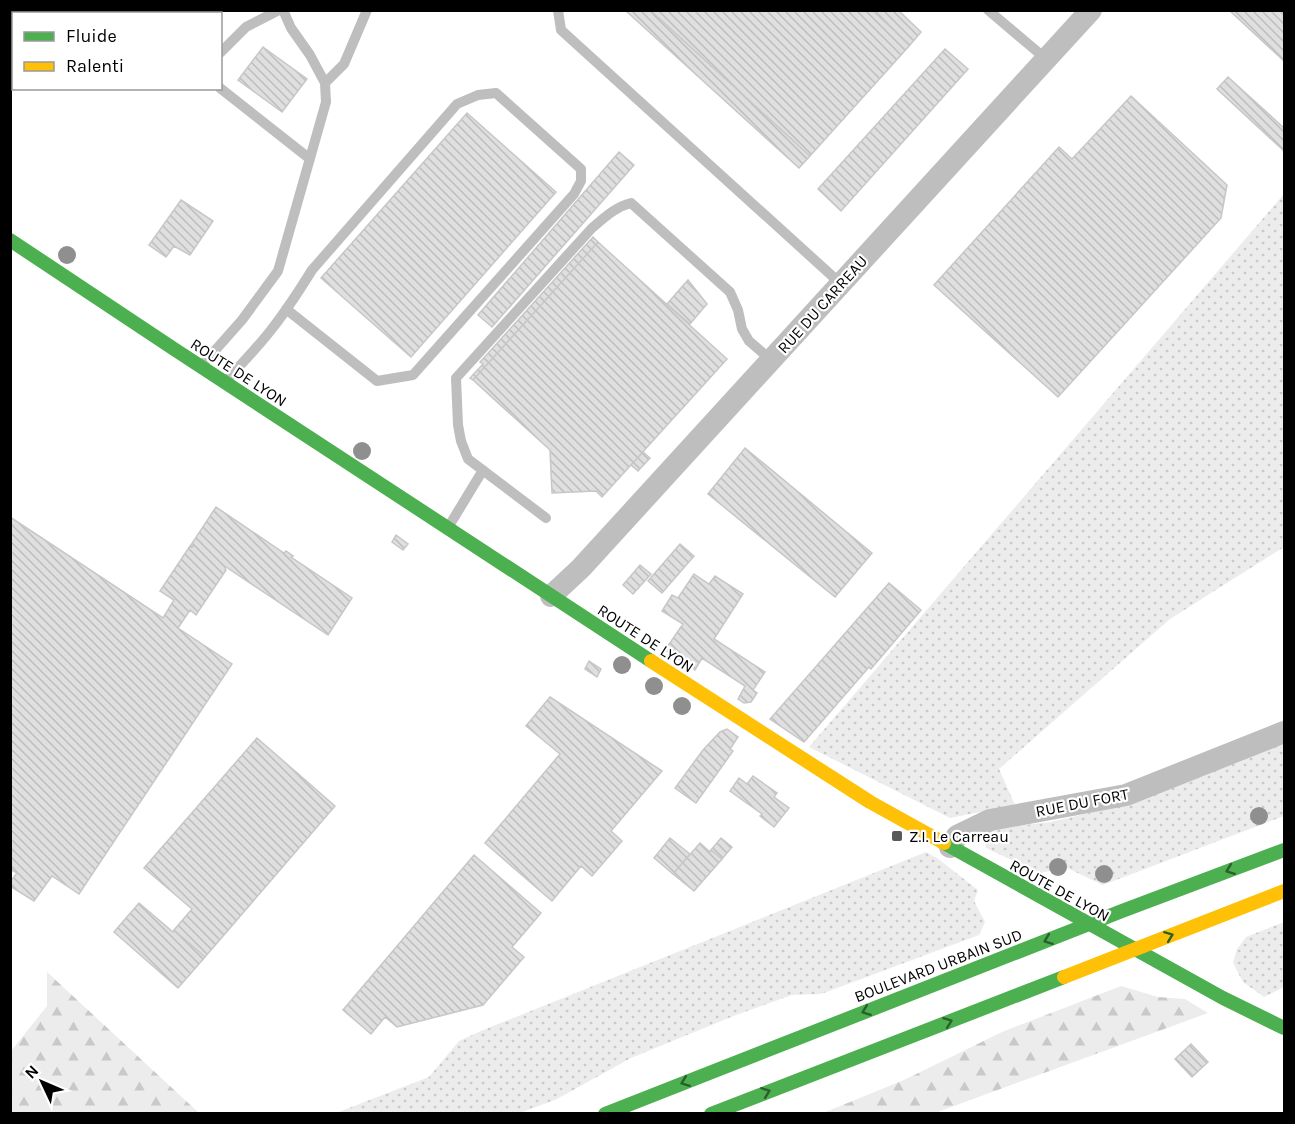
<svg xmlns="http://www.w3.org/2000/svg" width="1295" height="1124" font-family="Karla,sans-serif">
	<defs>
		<pattern id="grass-dots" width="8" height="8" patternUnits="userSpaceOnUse" patternTransform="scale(1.5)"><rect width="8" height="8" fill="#ececec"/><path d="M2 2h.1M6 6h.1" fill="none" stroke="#c9c9c9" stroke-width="1.8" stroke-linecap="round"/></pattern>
		<pattern id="forest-firs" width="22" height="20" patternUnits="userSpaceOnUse" patternTransform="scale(1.5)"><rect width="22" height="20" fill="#ececec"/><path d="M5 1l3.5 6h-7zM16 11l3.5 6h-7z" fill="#c9c9c9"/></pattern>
		<pattern id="building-back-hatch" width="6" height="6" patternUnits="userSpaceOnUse" patternTransform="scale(1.5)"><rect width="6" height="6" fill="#dfdfdf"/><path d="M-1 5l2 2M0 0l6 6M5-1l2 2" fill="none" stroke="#bebebe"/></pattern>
	</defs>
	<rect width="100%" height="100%" fill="#fff"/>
	<path fill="url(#grass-dots)" d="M1284 194V547L1170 619 999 769 1015 805 950 818 809 747Z
		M1284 739V816L1103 885 1067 868 1039 873 986 848 982 832 991 829 1051 822 1123 805Z
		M926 852 937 858 978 890 974 901 985 922 979 935 821 994 792 995 736 1015 631 1058 557 1099 520 1113H336L429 1077 459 1041 481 1031Z
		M1284 922V987L1264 997 1243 982 1233 963 1237 949 1246 937Z"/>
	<path fill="url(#forest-firs)" d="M47 972 199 1113H11V1051L47 1006Z
		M1121 986 1158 997 1185 999 1208 1013 935 1113H823L904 1080 1002 1032Z"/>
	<path fill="url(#building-back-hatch)" stroke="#c7c7c7" stroke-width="1.5" d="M625 10H650L810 156 799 168Z
		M650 10H872L910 45 810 156Z
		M872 10H898L921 32 910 45Z
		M1229 10H1284V61Z
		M263 47 307 79 282 112 238 80Z
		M945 49 968 69 841 211 818 189Z
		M1228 77 1284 128V151L1217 89Z
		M1131 96 1227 185 1221 218 1058 397 934 285 1059 147 1072 159Z
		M467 113 556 192 411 357 321 278Z
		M619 152 634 165 492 327 478 315Z
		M181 200 213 221 190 255 174 246 166 257 149 245Z
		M593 237 598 242 473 380 470 378 483 364 480 362Z
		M598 242 727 359 602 497 596 491 552 493 550 450 473 380Z
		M688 280 707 304 690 324 667 304Z
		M745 448 872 553 835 597 708 494Z
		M643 452 650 458 638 471 631 465Z
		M216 507 284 553 286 551 293 556 291 557 352 598 328 635 226 567 225 569 226 570 196 615 190 610 178 628 232 664 79 894 52 876 34 901 10 886V882L17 873 10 869V853L13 850 10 848V517L163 618 174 600 160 591 190 546 192 547 193 546 191 545Z
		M396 535 408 544 403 550 392 542Z
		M680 544 694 556 662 593 648 581Z
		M640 565 651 574 633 594 623 585Z
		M694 574 709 584 715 576 743 594 714 639 765 672 753 690 757 693 751 702 744 703 738 699 745 686 702 658 695 670 665 650 683 624 662 611 672 595 678 598Z
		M889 583 921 610 871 669 869 667 804 742 770 719Z
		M589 661 601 669 597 677 585 669Z
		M550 697 662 771 611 831 622 841 592 876 581 866 552 901 485 843 560 754 526 726Z
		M727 729 738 737 730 749 733 751 696 803 675 788 703 750 720 732Z
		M257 738 335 806 205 957 174 930 192 909 144 868Z
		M753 776 777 793 774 797 789 808 774 827 760 816 762 814 730 791 739 778 747 784Z
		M670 838 690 854 673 874 654 858Z
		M721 838 732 847 722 859 711 850Z
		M700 843 710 852 711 850 722 859 694 891 673 874Z
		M474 855 541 913 512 947 524 957 483 1005 397 1027 385 1017 371 1034 343 1010Z
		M139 903 173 932 174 930 205 957 178 988 114 932Z
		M1191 1044 1208 1062 1192 1077 1175 1059Z"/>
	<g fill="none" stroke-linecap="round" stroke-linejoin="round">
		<path stroke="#bebebe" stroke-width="10" d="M558 10 561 30 841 284
			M988 10 1046 59
			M220 53 246 27 279 10
			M325 83 344 64 367 10
			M220 88 310 159
			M203 364 242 320 278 271 326 102 325 83 310 55 291 28 283 10
			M227 380C242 363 258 347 271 330 286 311 299 291 312 270L457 104 478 95 496 93 581 169V181L574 194 413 375 377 381 286 309
			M546 518 468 459 461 441 458 425 456 378 592 228C604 218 615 207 631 203L730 292 738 310 742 329 749 341 771 360
			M449 526 483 470"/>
		<path stroke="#bebebe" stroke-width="22" d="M551 596 581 568 1091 10
			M950 847 957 836 990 820 1126 795 1284 732"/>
		<path stroke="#4caf50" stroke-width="14" d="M10 240 174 349 651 661
			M944 843 1223 998 1284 1028
			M605 1114 1122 911 1284 850
			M711 1114 1064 977"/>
		<path stroke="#ffc107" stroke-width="14" d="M651 661 870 802 944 843
			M1064 977 1284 891"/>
	</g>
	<g fill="#8f8f8f">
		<circle cx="67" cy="255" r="9"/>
		<circle cx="362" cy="451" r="9"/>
		<circle cx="622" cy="665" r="9"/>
		<circle cx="654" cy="686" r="9"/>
		<circle cx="682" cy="706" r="9"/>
		<circle cx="1259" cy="816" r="9"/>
		<circle cx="1058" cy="867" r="9"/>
		<circle cx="1104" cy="874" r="9"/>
	</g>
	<defs><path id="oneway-chevron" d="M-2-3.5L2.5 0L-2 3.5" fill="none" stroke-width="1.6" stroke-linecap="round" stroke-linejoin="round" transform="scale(1.5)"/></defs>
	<g stroke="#2a602c">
		<use href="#oneway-chevron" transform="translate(1230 870) rotate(159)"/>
		<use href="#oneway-chevron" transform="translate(1169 936) rotate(-21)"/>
		<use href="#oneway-chevron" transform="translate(1048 940) rotate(159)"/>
		<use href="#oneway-chevron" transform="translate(866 1011) rotate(159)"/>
		<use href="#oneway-chevron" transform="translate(948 1022) rotate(-21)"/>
		<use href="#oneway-chevron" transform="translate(685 1082) rotate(159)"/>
		<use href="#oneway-chevron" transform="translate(766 1092) rotate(-21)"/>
	</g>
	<rect fill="#595959" stroke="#fff" stroke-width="2" x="891" y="830" width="12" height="12" rx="3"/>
	<g text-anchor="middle" stroke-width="4.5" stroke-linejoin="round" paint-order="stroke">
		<g font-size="16" fill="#000" stroke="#fff">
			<text transform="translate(822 304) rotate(-48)" y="6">RUE DU CARREAU</text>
			<text transform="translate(239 372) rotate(33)" y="6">ROUTE DE LYON</text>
			<text transform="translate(646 638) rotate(33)" y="6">ROUTE DE LYON</text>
			<text transform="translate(1082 802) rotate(-11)" y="6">RUE DU FORT</text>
			<text transform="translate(1060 890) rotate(29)" y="6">ROUTE DE LYON</text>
			<text transform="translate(938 965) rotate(-21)" y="6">BOULEVARD URBAIN SUD</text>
		</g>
		<g font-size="16" fill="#000" stroke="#fff" text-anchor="start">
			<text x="909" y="842">Z.I. Le Carreau</text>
		</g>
	</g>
	<rect width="1295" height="1124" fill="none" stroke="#000000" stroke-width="24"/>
	<rect x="12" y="12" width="210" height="78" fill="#ffffff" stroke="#999999" stroke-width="1.5"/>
	<rect x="24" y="32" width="30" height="9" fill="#4caf50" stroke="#999999" stroke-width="1.5"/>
	<text x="66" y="42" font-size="18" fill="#000000">Fluide</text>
	<rect x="24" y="62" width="30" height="9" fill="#ffc107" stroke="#999999" stroke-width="1.5"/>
	<text x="66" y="72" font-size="18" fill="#000000">Ralenti</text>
	<g transform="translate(42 1082) rotate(314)" stroke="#ffffff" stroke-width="4.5" paint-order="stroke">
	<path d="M0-4.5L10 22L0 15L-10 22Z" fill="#000000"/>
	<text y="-9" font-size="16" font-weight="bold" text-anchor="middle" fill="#000000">N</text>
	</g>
</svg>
